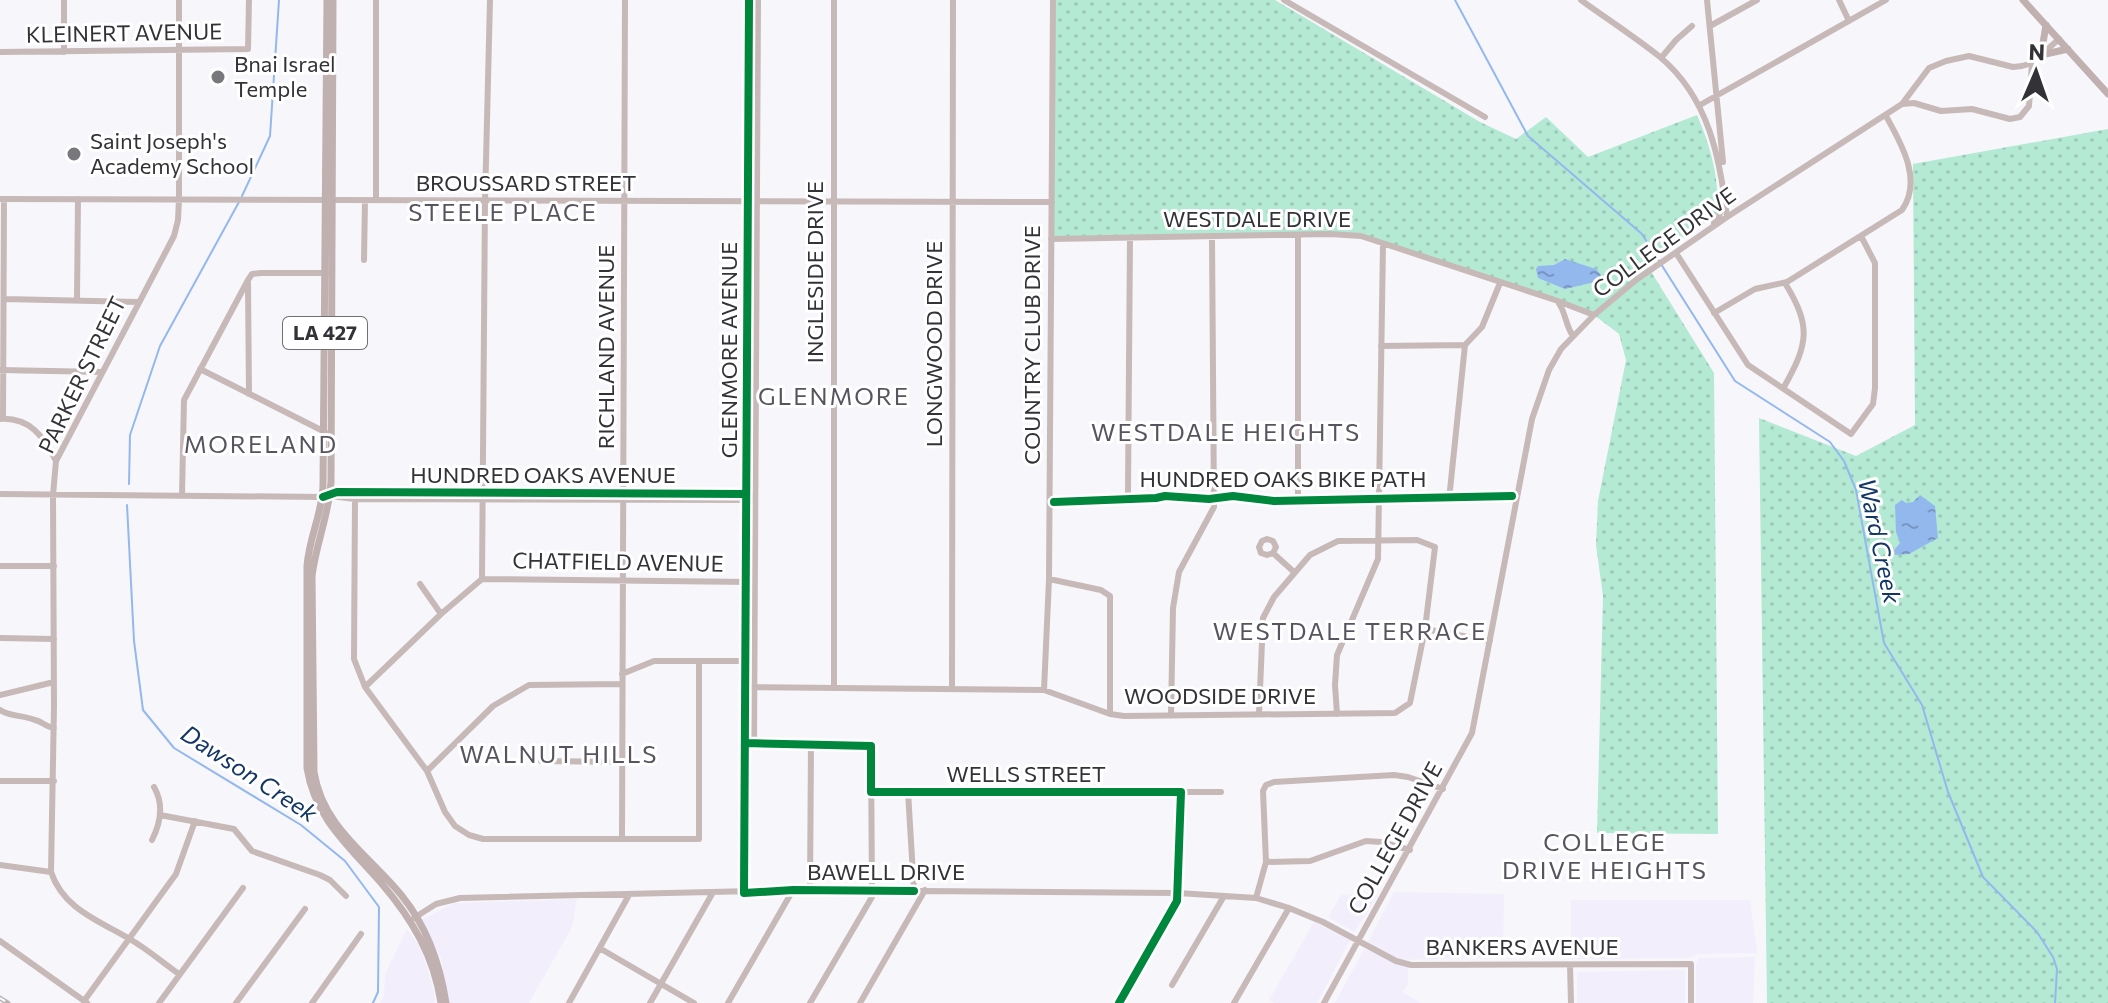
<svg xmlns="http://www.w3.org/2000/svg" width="2108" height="1003" font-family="Commissioner,sans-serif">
	<defs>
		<pattern id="grass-dots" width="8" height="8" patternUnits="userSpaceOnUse" patternTransform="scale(2)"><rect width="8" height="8" fill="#b4e9d4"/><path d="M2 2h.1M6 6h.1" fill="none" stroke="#9bc8b7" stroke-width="1.8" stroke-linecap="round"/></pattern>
		<pattern id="water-ripples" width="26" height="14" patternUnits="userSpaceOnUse" patternTransform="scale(2)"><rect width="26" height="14" fill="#93b8ee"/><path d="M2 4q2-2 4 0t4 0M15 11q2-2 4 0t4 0" fill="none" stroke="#7996c2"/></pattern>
	</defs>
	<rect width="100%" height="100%" fill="#f7f6fb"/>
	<path fill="#f2eefc" d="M1394 892 1504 894 1503 957 1400 960 1368 942Z
		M1375 893 1377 897 1354 932 1328 917 1341 895Z
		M577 899 572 927 529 1003H449L441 958 421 920 454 903Z
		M1571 900H1750L1757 953 1698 954 1688 958 1571 959Z
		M1314 922 1350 940 1348 944 1317 1003H1275L1269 1000Z
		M407 929 421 948 434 991 435 1003H380L384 997 385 974Z
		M1364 949 1408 967V985L1402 992 1421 1003H1335Z
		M1755 957 1753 1003H1696V964L1699 958Z
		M1685 970V1003H1577V972Z"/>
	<path fill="url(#grass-dots)" d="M1052 0H1275L1480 122 1516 139 1546 117 1588 157 1697 115C1711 147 1720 180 1717 215L1645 262 1714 373 1718 834 1597 833 1603 596 1596 545 1598 501 1626 360 1619 334 1594 315 1361 236 1051 239Z
		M2108 129V1003H1767L1759 418 1856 456 1915 425 1913 164Z"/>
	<path fill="url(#water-ripples)" d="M1565 259 1596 269 1601 275 1599 281 1565 289 1538 278 1536 269 1538 266 1554 265Z
		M1920 495 1935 506 1938 538 1909 554 1895 555 1894 550 1900 543 1896 532 1895 505 1902 500 1906 503 1913 502Z"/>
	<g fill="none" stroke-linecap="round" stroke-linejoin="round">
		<path stroke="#93b8ee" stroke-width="2" d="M1455 0 1528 136 1642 234 1735 381 1830 442 1844 461 1856 490 1884 643 1922 705 1948 792 1983 877 2037 932 2053 957 2057 969 2055 1003
			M242 196 270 136 279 0
			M129 484 130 435 160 346 239 202
			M127 505 134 641 143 710 174 748 301 825 345 861 379 907 378 992 373 1003"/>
		<path stroke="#c7b9b8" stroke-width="6" d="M1284 0 1485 117
			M1581 0C1607 19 1635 37 1660 57 1709 98 1720 158 1727 217
			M1707 0 1723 162
			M1839 0 1849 21
			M1710 26 1757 0
			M0 52 248 49 249 0
			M64 52V0
			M1661 58 1676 40 1692 26
			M1902 104 1914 103 1941 111 1972 109 2010 119 2020 117 2029 106 2032 63
			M1700 105 1886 0
			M0 199 1052 202
			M376 200V0
			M1714 223 1719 217 1723 201
			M1298 235V499
			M1051 239 1330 234 1361 236 1555 300 1594 315
			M1676 253 1748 365 1851 434 1873 404 1875 388V263L1861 236
			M364 260 365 200
			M248 283 249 394
			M4 299 138 302
			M77 299 78 199
			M1558 302C1566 312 1565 325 1573 336
			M1714 313 1755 289 1787 282 1902 210C1923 180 1901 143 1886 116
			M1381 346 1465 345
			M200 369 325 432
			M0 370 102 372
			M1784 387C1808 344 1812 327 1785 283
			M3 418 4 199
			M0 419C30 417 44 437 56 461
			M1450 490 1465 345 1482 327 1500 283
			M1128 492 1130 238
			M0 494 323 497 337 492 755 494
			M182 495 184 400 248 280 252 274 261 273H326
			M331 496 355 499 755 500
			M355 499 354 659 365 687 427 771 445 812 455 826 469 835 483 839H699V661
			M1273 553 1276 547 1273 541 1267 539 1262 541 1259 547 1261 553 1267 555 1273 553 1294 572
			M0 566H54
			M482 579 750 582
			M1049 579 1101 590 1110 596V714
			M420 584 441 614
			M1425 629 1490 641
			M0 638 54 639
			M622 674 654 661H748
			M365 687 441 614 482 579 485 201 490 0
			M746 687 1044 690 1110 714 1124 716 1395 713 1410 703 1425 629 1435 547 1417 540 1338 541 1310 555 1274 597 1263 618 1259 714
			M834 688V0
			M952 689 953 0
			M1044 690 1049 579 1053 0
			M0 695 54 682
			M0 710C11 717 23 715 35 720 43 722 46 727 54 728
			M1337 714 1335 685 1337 655 1378 559 1383 244
			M1171 715 1173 608 1179 572 1214 507 1212 238
			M753 743 871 746 872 897 810 1003
			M754 743 758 0
			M541 761 622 762
			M427 771 493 706 529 685 622 684
			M0 781H54
			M871 792H1221
			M908 792 914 891
			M160 815 234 829 252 851 320 875 330 880 346 896
			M622 838 625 0
			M152 840C161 822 164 804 154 787
			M1266 862 1310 861 1366 841 1381 842 1410 850
			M0 865 51 872C63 908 97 920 128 938 146 948 162 962 179 974
			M51 872 54 706 53 495 56 461 174 236 178 220 179 199V0
			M810 890 811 745
			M744 893 749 0
			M1256 898 1266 862 1263 791 1266 785 1274 782 1394 775 1408 777 1443 789
			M414 918 436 904 460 898 793 890 1178 893 1256 898 1289 908 1323 922 1396 961 1411 965 1691 964V1003
			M0 941 87 1003
			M601 949 694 1003
			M1570 965 1571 1003
			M1172 985 1224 896
			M84 1001 176 874 195 821
			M159 1003 243 888
			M236 1003 305 909
			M312 1003 361 934
			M569 1003 629 895
			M650 1003 712 894
			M728 1003 793 890
			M860 1003 925 890
			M1119 1003 1177 901 1181 792
			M1234 1003 1289 908
			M1324 1003 1472 733 1532 419 1549 370 1561 349 1594 315 1636 280 1727 217 1902 104 1929 68 1946 61 1969 56 2013 67 2022 66 2032 63 2059 39"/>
		<path stroke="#c0b0af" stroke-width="7" d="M327 0 323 486C322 514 309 538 307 566V768C315 819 350 847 382 884 412 919 434 956 441 1003
			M333 0 331 482C329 515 316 543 312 576L314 772C323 828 369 855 402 896 427 927 440 964 446 1003
			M2023 0 2108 94
			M2041 55 2046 25
			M2041 55 2068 49"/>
		<g stroke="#bbb3b4" stroke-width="5">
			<path id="rail" d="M0 998 8 1003"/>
		</g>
		<use href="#rail" stroke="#fff" stroke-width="2" stroke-dasharray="6" stroke-linecap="butt"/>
		<g stroke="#fff" stroke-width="13">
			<path id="cycleway" d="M749 0 744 893 793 890 914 891
				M323 497 337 492 746 494
				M1054 502 1156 498 1165 496 1209 499 1233 496 1274 501 1512 496
				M745 743 871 746V792H1181L1177 901 1119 1003"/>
		</g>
		<use href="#cycleway" stroke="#00873e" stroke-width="8"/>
	</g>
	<g fill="#78777c" stroke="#fff" stroke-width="3">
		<circle cx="218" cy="77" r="8"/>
		<circle cx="74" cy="154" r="8"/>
	</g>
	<g text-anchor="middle" stroke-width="6" stroke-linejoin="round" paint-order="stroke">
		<rect fill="#fff" stroke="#707073" stroke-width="2" x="283" y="317" width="84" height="32" rx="6"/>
		<g font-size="20" font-weight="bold" fill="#333237">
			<text x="325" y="340">LA 427</text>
		</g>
		<g font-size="22" fill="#333237" stroke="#fff">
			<text transform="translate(124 33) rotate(-1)" y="8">KLEINERT AVENUE</text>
			<text x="526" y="191">BROUSSARD STREET</text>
			<text x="1257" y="227">WESTDALE DRIVE</text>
			<text transform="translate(1664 242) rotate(-36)" y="8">COLLEGE DRIVE</text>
			<text transform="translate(815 272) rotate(-90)" y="8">INGLESIDE DRIVE</text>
			<text transform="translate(934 344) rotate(-90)" y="8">LONGWOOD DRIVE</text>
			<text transform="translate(1032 345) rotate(-90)" y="8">COUNTRY CLUB DRIVE</text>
			<text transform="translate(606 347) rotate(-90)" y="8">RICHLAND AVENUE</text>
			<text transform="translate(729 350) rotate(-90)" y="8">GLENMORE AVENUE</text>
			<text transform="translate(82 375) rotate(-64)" y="8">PARKER STREET</text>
			<text x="543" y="483">HUNDRED OAKS AVENUE</text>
			<text x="1283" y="487">HUNDRED OAKS BIKE PATH</text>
			<text transform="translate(618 562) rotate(1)" y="8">CHATFIELD AVENUE</text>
			<text x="1220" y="704">WOODSIDE DRIVE</text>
			<text x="1026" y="782">WELLS STREET</text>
			<text transform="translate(1395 838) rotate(-61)" y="8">COLLEGE DRIVE</text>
			<text x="886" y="880">BAWELL DRIVE</text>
			<text x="1522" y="955">BANKERS AVENUE</text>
		</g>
		<g font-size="22" fill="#333237" stroke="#fff" text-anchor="start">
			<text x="234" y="72">Bnai Israel<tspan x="234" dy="25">Temple</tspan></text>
			<text x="90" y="149">Saint Joseph's<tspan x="90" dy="25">Academy School</tspan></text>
		</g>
		<g font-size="24" letter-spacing="2" fill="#57545f" stroke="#fff">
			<text x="503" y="221">STEELE PLACE</text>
			<text x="834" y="405">GLENMORE</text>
			<text x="1226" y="441">WESTDALE HEIGHTS</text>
			<text x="261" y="453">MORELAND</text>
			<text x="1350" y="640">WESTDALE TERRACE</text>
			<text x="559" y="763">WALNUT HILLS</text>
			<text x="1605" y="851">COLLEGE<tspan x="1605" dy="28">DRIVE HEIGHTS</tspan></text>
		</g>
		<g font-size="24" font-style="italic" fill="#123665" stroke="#fff">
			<text transform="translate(1879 541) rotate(78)" y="8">Ward Creek</text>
			<text transform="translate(249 774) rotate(33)" y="8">Dawson Creek</text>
		</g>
	</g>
	<g transform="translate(2036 72) rotate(2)" stroke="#ffffff" stroke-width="6" paint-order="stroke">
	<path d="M0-6L14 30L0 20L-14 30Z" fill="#333237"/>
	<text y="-12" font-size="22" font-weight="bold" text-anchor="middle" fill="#333237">N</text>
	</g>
</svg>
